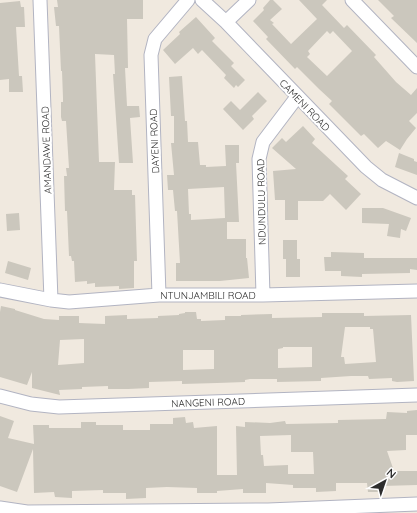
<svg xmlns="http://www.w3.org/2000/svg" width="417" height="513" font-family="Quicksand,sans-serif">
	<rect width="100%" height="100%" fill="#f0e9df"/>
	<path fill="#cbc7bd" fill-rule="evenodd" d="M57 0H143V19H127L128 68H125L127 106H139L140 117 130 118 133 163H119L113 74H115L114 55 95 54 99 162H115L114 190H132V195H135L137 261H134V288L119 289V286L95 287V283L87 284V281L75 282 74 261H72L71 256H69L67 211H65L64 176H67L66 168H69L66 121H62L61 117V102H63V98L62 71H61L59 26H56L54 7H58Z
		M270 0H273L282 9 270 20 274 23 272 24 291 44 317 19 299 0H327L322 5 344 28 347 25 376 55 374 57 396 82 411 95 417 88V113L409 121 416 128 407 139 400 150 386 141 378 148 364 134 361 136 329 104 332 101 319 89 297 67 295 69 266 39 268 37 253 21 264 10 263 8ZM327 31 330 34 333 31 352 51 327 76 307 57 310 54 308 51Z
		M378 0H417V43L391 18 394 16Z
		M20 1 21 7H24L25 27H16L19 76H22L23 92H9V79L0 80V3Z
		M196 17 215 38 212 41 234 63 231 66 245 80 238 87 236 85 234 88 224 78 226 75 202 50 198 54 193 48 175 64 163 50 180 34 179 32Z
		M182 76 185 121H187L188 142H198L200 165H206V167L226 166 225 145H239V163H236L239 222H227V239H246V258H247L249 278 220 281H176V263H180L177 211H175L173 190H168L167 175H174L171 143H174V116H171L169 77ZM224 187 225 218 191 220V214H189L188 189Z
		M258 92 267 101 252 116 254 119 243 130 223 109 231 101 240 110Z
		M303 126 315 139 312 143 348 176 345 179 361 194 346 210 330 194 323 201H298V220H285V200H275L273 171 296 169 272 148 282 138 286 142Z
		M399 153 414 159V161L417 162V175L395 167Z
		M362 208H383L411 218 406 231 401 229 400 238 387 236 389 224 362 223Z
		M19 213 20 230 7 231 6 214Z
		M283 240H297V259H300V277H286V259H283Z
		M331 252 364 253V258H417V270L410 269V273L362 274V277L341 276V271H325L324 257H331Z
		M8 261 31 268 28 280 5 273Z
		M1 306 15 309V310L44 319 59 320V316H79V323L105 324V316L127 315V319L158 318V316L179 315V314L185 313V312H196L197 319H201V321L225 320V316H241V315L272 314V318L322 317V313H364V316L411 315 414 381 397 382 392 381V378L369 379 368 376H351L321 378V381L277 382V379H250L245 380V382L217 383 182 384V381L149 382V388L128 389H108V386L82 387V389L59 390 60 395 32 388V372L27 385 0 377V312ZM345 327H370V329H373L376 362 345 364 344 357H341ZM84 339V363L58 365 60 340ZM283 347H312V367L278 368V349L283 348ZM183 350H214V369L183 370Z
		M417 410V435H406V450L387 451 394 471H417V485L382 486V492H368L367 483H336V491L316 492V488H293V485L266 483V493H243V489L217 491V493H197V488L167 487 146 488V498L126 499V493H103V490L72 491V498L55 497 54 492 34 493 33 449 17 492 0 486V416L14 421 8 438 34 444 33 425H49V428H81V422H96V425H123V430H150V424H173V418L185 417 186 423 193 422 194 428 217 426V475H237L236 426 245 427V422L270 423 285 421 286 424 338 423V420L386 419 387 412 407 413V411ZM291 435V452H313L314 474H288V465L264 466 263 455H261L260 436Z"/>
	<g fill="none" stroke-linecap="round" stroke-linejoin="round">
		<g stroke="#b2b4c2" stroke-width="15">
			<path id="minor" d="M40 0 51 300
				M202 0 226 22 366 167 382 180 417 198
				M352 0 417 67
				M226 22 249 0
				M0 290 51 300 69 302 159 295H263L417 291
				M159 295 151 55 155 39 188 0
				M263 295 259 159 263 142 297 97
				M0 396 31 404 59 407 417 395
				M0 508 27 512 268 510 417 504"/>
		</g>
		<use href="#minor" stroke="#fff" stroke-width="13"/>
	</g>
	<g text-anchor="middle" stroke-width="4" stroke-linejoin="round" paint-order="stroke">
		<g font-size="10" fill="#2d2d2d" stroke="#fff">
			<text transform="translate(305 105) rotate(46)" y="4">CAMENI ROAD</text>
			<text transform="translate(154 141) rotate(-92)" y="4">DAYENI ROAD</text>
			<text transform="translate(46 150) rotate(-92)" y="4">AMANDAWE ROAD</text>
			<text transform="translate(261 202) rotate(-91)" y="4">NDUNDULU ROAD</text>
			<text x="208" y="299">NTUNJAMBILI ROAD</text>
			<text transform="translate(208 402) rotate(-2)" y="4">NANGENI ROAD</text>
		</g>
	</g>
	<g transform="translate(385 481) rotate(40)" stroke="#ffffff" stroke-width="3" paint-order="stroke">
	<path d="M0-3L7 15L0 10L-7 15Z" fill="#2d2d2d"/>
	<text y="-6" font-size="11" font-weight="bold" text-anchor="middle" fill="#2d2d2d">N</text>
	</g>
</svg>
